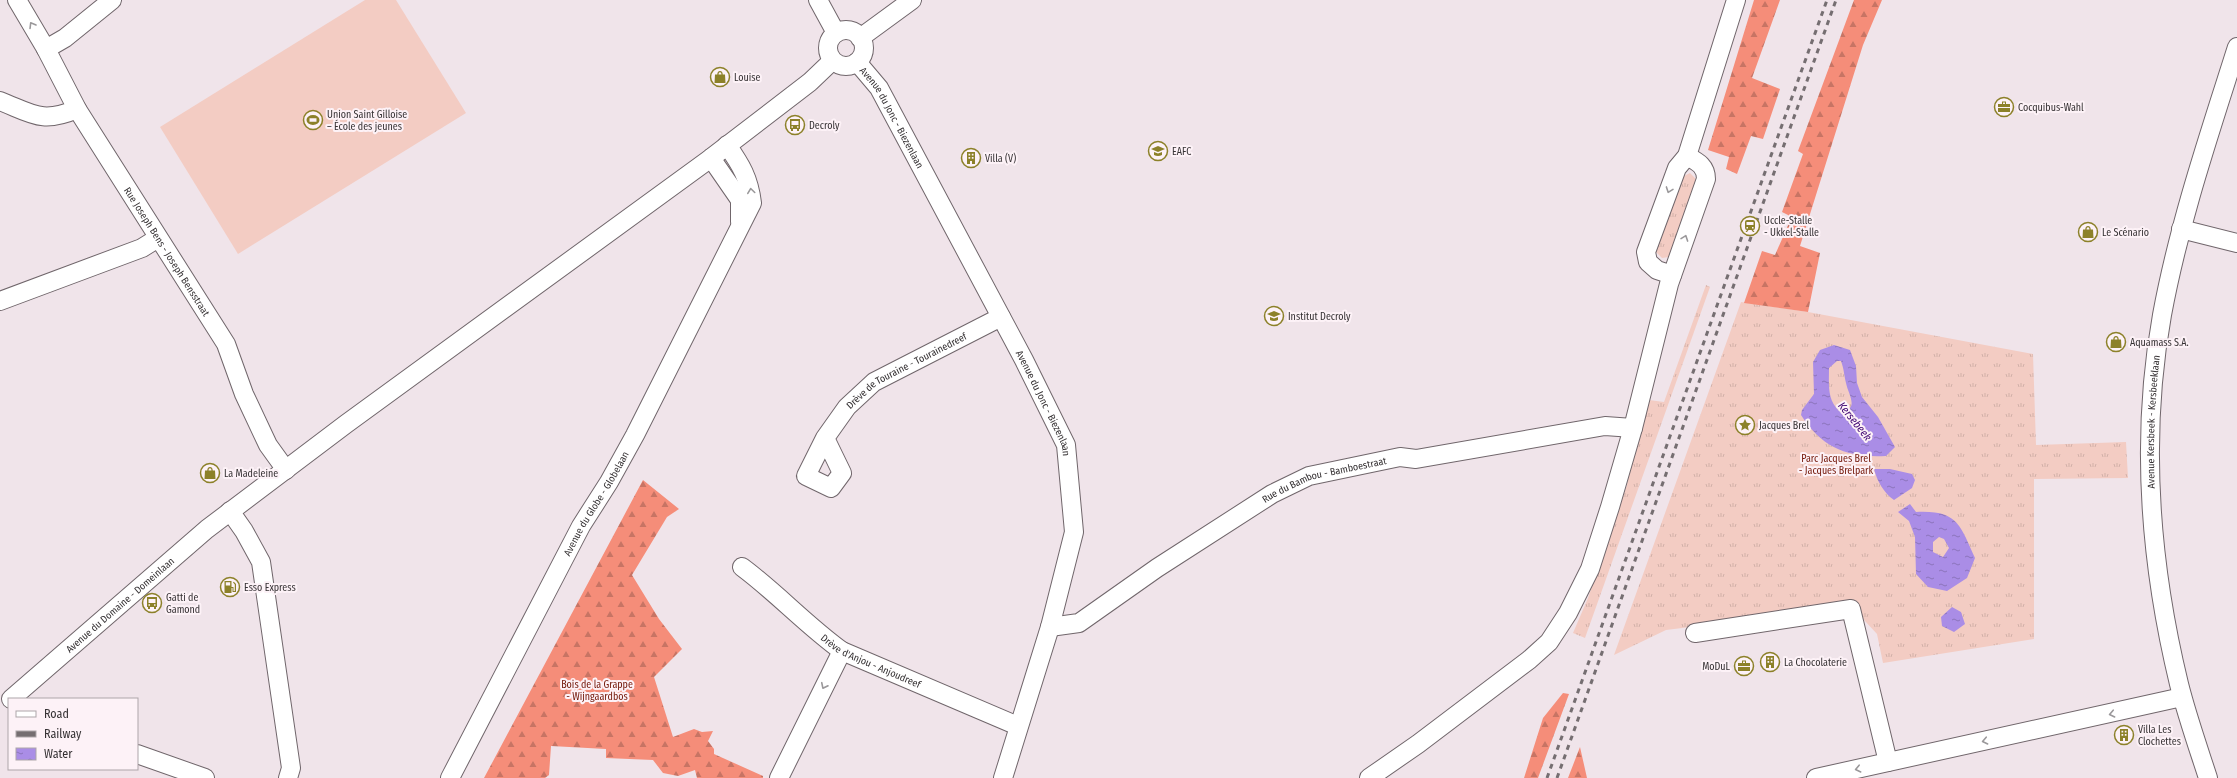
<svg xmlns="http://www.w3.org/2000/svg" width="2237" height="778" font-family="'Fira Sans Condensed',sans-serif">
	<defs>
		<pattern id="grass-tufts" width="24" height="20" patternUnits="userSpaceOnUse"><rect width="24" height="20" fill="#f3ccc3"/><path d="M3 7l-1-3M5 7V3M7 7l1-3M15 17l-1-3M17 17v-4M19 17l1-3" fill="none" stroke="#d1b0a8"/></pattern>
		<pattern id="forest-firs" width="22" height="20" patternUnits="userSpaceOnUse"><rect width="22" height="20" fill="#f58d79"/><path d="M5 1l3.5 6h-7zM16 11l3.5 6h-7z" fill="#c77464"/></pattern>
		<pattern id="water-ripples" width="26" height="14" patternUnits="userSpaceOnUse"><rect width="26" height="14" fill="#aa8de6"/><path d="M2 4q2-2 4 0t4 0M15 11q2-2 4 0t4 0" fill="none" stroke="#8b74bb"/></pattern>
	</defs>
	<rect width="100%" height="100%" fill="#f0e4ea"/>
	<path fill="url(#grass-tufts)" d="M1690 173 1697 180 1669 257 1662 258 1656 252 1655 248 1682 177Z
		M1706 285 1710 287 1585 638 1573 633 1588 598 1627 485 1632 454 1649 400 1664 402Z
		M1741 302 1808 312 2033 354 2036 445 2126 442 2128 478 2034 479V639L1883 663 1877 634 1852 607 1666 630 1614 655Z"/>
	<path fill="url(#forest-firs)" d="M1754 0H1780L1752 78 1780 89 1763 139 1751 136 1737 174 1726 169 1729 157 1708 150Z
		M1854 0H1882L1863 45 1800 246 1820 253 1808 312 1744 303 1762 251 1775 255 1789 223 1788 215 1782 212 1803 154 1798 151Z
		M643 480 679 509 667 517 632 575 659 619 682 649 654 677 673 737 694 729 702 732 713 731 708 741 714 749V754L763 776V778H697L695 770 678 776 663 773 653 760 606 758V749L551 746 549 775 545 778H484Z
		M1563 693 1569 694 1538 778H1524L1543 718Z
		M1580 747 1587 778H1568Z"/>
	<path fill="#f3ccc3" d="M365 0H396L466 113 238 254 160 127Z"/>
	<path fill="url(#water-ripples)" fill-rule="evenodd" d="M1834 345 1850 350 1856 366 1857 383 1862 397 1878 417 1895 447 1886 456C1848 458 1822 448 1801 415L1802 410 1814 394 1813 362 1820 350ZM1837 361H1841C1844 369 1844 375 1846 383 1848 394 1861 411 1839 411 1827 399 1829 385 1829 368Z
		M1874 469H1890L1912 474 1915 480 1912 488 1894 500C1884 493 1877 481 1874 469Z
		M1910 504 1916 512C1958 510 1960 525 1975 558L1967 578 1947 591 1928 587 1916 574 1915 537 1909 521 1898 512ZM1939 537 1944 539 1949 548 1943 557 1933 552V542Z
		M1952 607 1961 612 1965 624 1954 632 1942 626 1941 617Z"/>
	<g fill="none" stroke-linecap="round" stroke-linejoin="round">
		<g stroke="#70666b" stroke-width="20">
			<g id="minor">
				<path id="s1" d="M17 0 46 49 77 109 226 344 244 394 268 445 286 470"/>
				<path d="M818 0 836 33"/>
				<circle cx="846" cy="48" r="18"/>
				<path d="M860 38 912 0"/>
				<path d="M46 49 65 38 112 0"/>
				<path id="s2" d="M857 62 879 88 1024 360 1066 445 1074 532 1050 627 1003 778"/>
				<path d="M0 101C33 114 42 124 77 109"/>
				<path d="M711 158 740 200V222"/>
				<path d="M2181 229 2237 243"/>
				<path d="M1672 275 1657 270 1648 262 1646 252 1677 168 1687 156 1736 0"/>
				<path d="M0 301 142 248 158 238"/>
				<path id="s3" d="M825 438 842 473 831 488 806 476 825 438 847 407 874 382 1001 317"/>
				<path d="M230 511 244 531 261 562 291 768 288 778"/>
				<path id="s4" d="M742 567C777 593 806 625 842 651L1018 726"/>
				<path id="s5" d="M1050 627 1079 623 1157 568 1272 494 1309 476 1400 457 1416 459 1605 426 1633 428"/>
				<path d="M1695 633 1851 609 1888 762"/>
				<path id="s6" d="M11 699 207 529 346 424 711 158 810 82 832 61"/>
				<path d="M137 754 205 778"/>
				<path id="s7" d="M450 778 581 526 609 482 635 435 752 203C749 178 741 165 727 145"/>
				<path d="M779 778 842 651"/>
				<path d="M1369 778 1418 744 1529 660 1549 642 1568 613 1590 569 1610 507 1633 428 1669 284 1706 179C1706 166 1698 162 1687 156"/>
				<path d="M1816 778 2182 697"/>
				<path id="s8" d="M2208 778C2198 747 2187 716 2179 684 2150 564 2140 437 2162 315 2179 223 2209 135 2237 47"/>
			</g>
		</g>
		<use href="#minor" stroke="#fff" stroke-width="18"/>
		<path stroke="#756e71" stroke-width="3" stroke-dasharray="5 5" stroke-linecap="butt" d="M1547 778 1827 0
			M1557 778 1836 0"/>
	</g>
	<defs><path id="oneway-chevron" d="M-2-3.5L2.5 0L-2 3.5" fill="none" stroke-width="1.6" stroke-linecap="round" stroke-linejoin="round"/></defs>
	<g stroke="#9a989a">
		<use href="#oneway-chevron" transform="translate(32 25) rotate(-121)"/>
		<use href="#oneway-chevron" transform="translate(1669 190) rotate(110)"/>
		<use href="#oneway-chevron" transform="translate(751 191) rotate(-98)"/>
		<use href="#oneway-chevron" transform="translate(1685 238) rotate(-70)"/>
		<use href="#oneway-chevron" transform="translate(824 686) rotate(116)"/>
		<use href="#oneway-chevron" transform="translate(2112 714) rotate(168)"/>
		<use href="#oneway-chevron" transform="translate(1985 741) rotate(168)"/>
		<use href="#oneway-chevron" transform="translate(1858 769) rotate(167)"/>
	</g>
	<defs>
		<g id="shop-ring" transform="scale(1)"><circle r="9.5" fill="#fdf2f7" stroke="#8c8129" stroke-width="1.5"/><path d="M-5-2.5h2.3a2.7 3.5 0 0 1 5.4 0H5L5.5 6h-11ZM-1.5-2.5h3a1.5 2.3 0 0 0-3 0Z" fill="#8c8129"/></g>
		<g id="office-ring" transform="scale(1)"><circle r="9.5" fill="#fdf2f7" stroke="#8c8129" stroke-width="1.5"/><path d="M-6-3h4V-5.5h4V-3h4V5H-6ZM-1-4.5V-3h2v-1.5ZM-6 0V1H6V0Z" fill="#8c8129"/></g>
		<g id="stadium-ring" transform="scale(1)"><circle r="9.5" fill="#fdf2f7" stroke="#8c8129" stroke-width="1.5"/><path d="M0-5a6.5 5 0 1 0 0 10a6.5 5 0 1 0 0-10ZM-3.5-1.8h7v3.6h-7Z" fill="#8c8129"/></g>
		<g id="bus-ring" transform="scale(1)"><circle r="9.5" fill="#fdf2f7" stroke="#8c8129" stroke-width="1.5"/><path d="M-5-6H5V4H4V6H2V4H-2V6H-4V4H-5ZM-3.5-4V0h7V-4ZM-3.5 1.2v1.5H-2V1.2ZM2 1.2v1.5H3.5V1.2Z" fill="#8c8129"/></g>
		<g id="university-ring" transform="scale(1)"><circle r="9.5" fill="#fdf2f7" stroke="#8c8129" stroke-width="1.5"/><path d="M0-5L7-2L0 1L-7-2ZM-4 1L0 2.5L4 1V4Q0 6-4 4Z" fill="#8c8129"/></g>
		<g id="building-ring" transform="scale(1)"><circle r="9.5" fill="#fdf2f7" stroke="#8c8129" stroke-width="1.5"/><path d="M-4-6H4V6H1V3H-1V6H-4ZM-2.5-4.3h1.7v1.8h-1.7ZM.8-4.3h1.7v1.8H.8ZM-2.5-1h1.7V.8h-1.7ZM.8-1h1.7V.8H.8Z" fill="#8c8129"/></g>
		<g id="station-ring" transform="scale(1)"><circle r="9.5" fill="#fdf2f7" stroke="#8c8129" stroke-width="1.5"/><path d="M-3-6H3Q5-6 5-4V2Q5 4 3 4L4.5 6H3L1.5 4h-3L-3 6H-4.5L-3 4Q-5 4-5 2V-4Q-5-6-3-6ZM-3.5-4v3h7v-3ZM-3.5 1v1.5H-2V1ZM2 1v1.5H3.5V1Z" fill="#8c8129"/></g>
		<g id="school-ring" transform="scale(1)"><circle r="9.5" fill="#fdf2f7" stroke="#8c8129" stroke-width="1.5"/><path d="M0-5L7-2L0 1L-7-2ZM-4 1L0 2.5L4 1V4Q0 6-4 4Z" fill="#8c8129"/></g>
		<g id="sight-ring" transform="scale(1)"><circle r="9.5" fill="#fdf2f7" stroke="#8c8129" stroke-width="1.5"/><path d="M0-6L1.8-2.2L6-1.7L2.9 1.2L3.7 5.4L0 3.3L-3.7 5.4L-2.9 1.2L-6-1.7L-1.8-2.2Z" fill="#8c8129"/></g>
		<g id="fuel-ring" transform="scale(1)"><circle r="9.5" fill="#fdf2f7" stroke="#8c8129" stroke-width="1.5"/><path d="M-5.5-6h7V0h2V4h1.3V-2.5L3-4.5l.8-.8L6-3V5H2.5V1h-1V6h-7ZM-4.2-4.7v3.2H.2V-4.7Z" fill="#8c8129"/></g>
	</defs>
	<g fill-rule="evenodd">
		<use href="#shop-ring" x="720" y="77"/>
		<use href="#office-ring" x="2004" y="107"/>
		<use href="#stadium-ring" x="313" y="120"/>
		<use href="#bus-ring" x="795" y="125"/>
		<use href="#university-ring" x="1158" y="151"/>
		<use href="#building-ring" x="971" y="158"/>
		<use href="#station-ring" x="1750" y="226"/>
		<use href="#shop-ring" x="2088" y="232"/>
		<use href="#school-ring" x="1274" y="316"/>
		<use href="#shop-ring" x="2116" y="342"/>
		<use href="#sight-ring" x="1745" y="425"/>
		<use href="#shop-ring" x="210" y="473"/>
		<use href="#fuel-ring" x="230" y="587"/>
		<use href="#bus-ring" x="152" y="603"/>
		<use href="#building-ring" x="1770" y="662"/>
		<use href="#office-ring" x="1744" y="666"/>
		<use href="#building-ring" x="2124" y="735"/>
	</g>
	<g text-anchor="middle" stroke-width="4" stroke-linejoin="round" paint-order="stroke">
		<g font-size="10" fill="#363234" stroke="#fdf2f7" text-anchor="start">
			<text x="734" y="81">Louise</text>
			<text x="2018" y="111">Cocquibus-Wahl</text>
			<text x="327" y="118">Union Saint Gilloise<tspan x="327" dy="12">– École des jeunes</tspan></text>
			<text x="809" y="129">Decroly</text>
			<text x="1172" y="155">EAFC</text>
			<text x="985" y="162">Villa (V)</text>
			<text x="1764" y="224">Uccle-Stalle<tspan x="1764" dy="12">- Ukkel-Stalle</tspan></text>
			<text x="2102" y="236">Le Scénario</text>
			<text x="1288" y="320">Institut Decroly</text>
			<text x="2130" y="346">Aquamass S.A.</text>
			<text x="1759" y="429">Jacques Brel</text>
			<text x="224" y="477">La Madeleine</text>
			<text x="244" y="591">Esso Express</text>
			<text x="166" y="601">Gatti de<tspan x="166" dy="12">Gamond</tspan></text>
			<text x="1784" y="666">La Chocolaterie</text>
			<text x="1730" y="670" text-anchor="end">MoDuL</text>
			<text x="2138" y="733">Villa Les<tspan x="2138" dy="12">Clochettes</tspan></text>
		</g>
		<g font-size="10" fill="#363234" stroke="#fdf2f7">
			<text dy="4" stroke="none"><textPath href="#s2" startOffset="66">Avenue du Jonc - Biezenlaan</textPath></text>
			<text dy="4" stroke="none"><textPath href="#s1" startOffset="293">Rue Joseph Bens - Joseph Bensstraat</textPath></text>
			<text dy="4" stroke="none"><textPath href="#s3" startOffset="236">Drève de Touraine - Tourainedreef</textPath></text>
			<text dy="4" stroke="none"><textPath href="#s2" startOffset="390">Avenue du Jonc - Biezenlaan</textPath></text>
			<text dy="4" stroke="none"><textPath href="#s8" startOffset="363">Avenue Kersbeek - Kersbeeklaan</textPath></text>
			<text dy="4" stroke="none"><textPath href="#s5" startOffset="316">Rue du Bambou - Bamboestraat</textPath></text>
			<text dy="4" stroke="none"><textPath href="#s7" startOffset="311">Avenue du Globe - Globelaan</textPath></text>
			<text dy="4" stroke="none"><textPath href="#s6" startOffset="144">Avenue du Domaine - Domeinlaan</textPath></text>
			<text dy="4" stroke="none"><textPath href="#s4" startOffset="161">Drève d'Anjou - Anjoudreef</textPath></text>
		</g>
		<g font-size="10" fill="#731708" stroke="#fdf2f7">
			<text x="1836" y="462">Parc Jacques Brel<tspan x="1836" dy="12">- Jacques Brelpark</tspan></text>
			<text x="597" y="688">Bois de la Grappe<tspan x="597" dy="12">- Wijngaardbos</tspan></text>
		</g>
		<g font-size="11" font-style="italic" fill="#3b0070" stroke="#fdf2f7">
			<text transform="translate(1855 421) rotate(51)" y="4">Kersebeek</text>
		</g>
	</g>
	<rect x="8" y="698" width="130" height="72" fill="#fdf2f7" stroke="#ada5a9"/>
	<rect x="16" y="711" width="20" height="6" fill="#ffffff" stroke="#ada5a9"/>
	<text x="44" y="718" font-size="12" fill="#363234">Road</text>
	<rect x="16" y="731" width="20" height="6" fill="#756e71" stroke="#ada5a9"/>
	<text x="44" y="738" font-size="12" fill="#363234">Railway</text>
	<rect x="16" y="748" width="20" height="12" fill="url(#water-ripples)" stroke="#ada5a9"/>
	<text x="44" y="758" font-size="12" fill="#363234">Water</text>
</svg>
